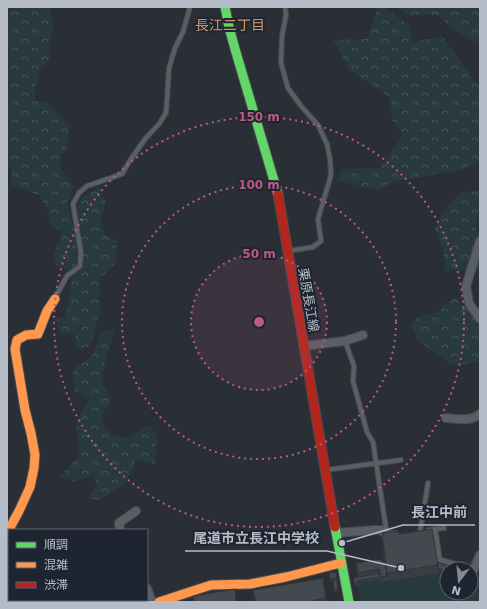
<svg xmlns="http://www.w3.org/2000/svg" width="487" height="609" font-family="'DejaVu Sans','Noto Sans JP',sans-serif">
	<defs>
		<pattern id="forest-crowns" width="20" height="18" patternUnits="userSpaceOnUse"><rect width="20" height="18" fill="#283a3d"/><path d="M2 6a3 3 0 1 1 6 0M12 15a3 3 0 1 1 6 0" fill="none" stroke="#455558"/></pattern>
	</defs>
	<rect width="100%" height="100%" fill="#2a2f36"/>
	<path fill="url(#forest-crowns)" d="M7 7H50L53 28 49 43 50 58 39 73 35 92V100L51 105 69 126 66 151 60 155V168L74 186 67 203 74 229 78 256 75 266 70 271 55 264 53 255 59 243 63 233 51 225 47 208 39 195 12 185 11 167H7Z
		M378 7H383L410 26 412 42 442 36 480 88V161L460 170 395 181 379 190 338 181 342 169 380 168 403 135 392 120 389 97 350 70 333 40 367 39Z
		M399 7H480V45L463 36 437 15H407Z
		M99 186 106 202 101 220 105 235 118 241 115 264 99 279 100 311 90 347 77 349 75 334 61 333 55 319 65 317 69 301 72 278 82 269 83 256 77 206 81 199Z
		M480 190V210L478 211 476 230 480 234V272L460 270 445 271 443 249 435 229 443 211 460 193Z
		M456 298 469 311 480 324V362L452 365 420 342 410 325 418 317 436 313 444 304Z
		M102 330 114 331 104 366 101 381 111 398 108 406 100 418 112 436 127 438 149 425 157 436 155 464 135 460 133 470 123 485 100 500 88 499 97 483 93 475 74 481 60 477 77 458 79 451 76 423 90 398 75 391 73 370 93 355Z"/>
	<path fill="#283a3d" d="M437 570 447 573V593H471V580L478 581 479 579H480V602H361L357 583 380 579 388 581 437 574Z"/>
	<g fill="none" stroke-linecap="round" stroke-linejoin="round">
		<g stroke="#464a4f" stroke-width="6">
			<path id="lane" d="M285 7 286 15 282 36 281 63 288 88 301 106 318 125 327 144 330 159 331 175 318 219 321 241 313 247 288 251
				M55 298 67 276 80 266 81 253 73 204 79 193 87 186 122 174 131 159 145 139 159 124 166 113 167 100 169 68 175 48 183 32 190 7
				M345 341 354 366 353 381 367 432 373 442 387 535
				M326 470 401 460
				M428 530 444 528
				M420 532 428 483"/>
		</g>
		<g stroke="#464a4f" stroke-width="10">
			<path id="street" d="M480 241 466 286 469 303 480 319
				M304 346 345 341 363 335
				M446 418C459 419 470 422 480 414
				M120 530 119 523 136 511
				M336 533 375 530H381L387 535H394
				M422 536 434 534 438 561 466 569
				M473 571 480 555
				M147 588 152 602"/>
		</g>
		<g stroke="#464a4f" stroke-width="11">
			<path id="fast" d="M225 7 229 27 235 49 278 194
				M335 527 349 602"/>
		</g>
		<g stroke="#464a4f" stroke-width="11">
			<path id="slow" d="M7 533 19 511 30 487 34 468 35 455 31 433 25 410 15 349 17 340 26 335 38 334 47 311 55 299
				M159 602 211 585 250 584 286 577 341 563"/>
		</g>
		<g stroke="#464a4f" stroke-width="11">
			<path id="jam" d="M278 194 335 527"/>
		</g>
		<use href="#lane" stroke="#5a5e65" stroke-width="4"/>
		<use href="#street" stroke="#5a5e65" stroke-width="8"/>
		<use href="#fast" stroke="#63d668" stroke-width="9"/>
		<use href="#slow" stroke="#ff974d" stroke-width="9"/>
		<use href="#jam" stroke="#b3261e" stroke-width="9"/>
	</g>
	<path fill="#3a3e44" d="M382 533 399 534 437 562 453 567V569H447V573L438 570V574L387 581V578V581L381 582 380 579 357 583 358 586H355L353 578 358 577 356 568V563L384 561 382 542Z
		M329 573 337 578V580L330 581Z
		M333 581 338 589V591L334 592Z
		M253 590 326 598V602H255L253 596Z"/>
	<path fill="#44484f" stroke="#303237" d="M432 529 438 565 387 573 382 533 399 531V534Z
		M381 559 382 562 385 561 387 576 381 577 379 569 358 573 356 563Z
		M437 562 453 567 452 569H447V571L438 568Z
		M336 572 337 578 330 579 329 573Z
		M380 573V577L357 581 358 584H355L353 578Z
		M323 578 326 598 310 601V602H256L253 590Z
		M337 580 338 589 334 590 333 581Z
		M235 589 236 602H188L194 601 193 596Z"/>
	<circle cx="259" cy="322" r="68" fill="#bd5986" fill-opacity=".12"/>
	<g fill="none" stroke="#bd5986" stroke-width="2" stroke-dasharray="2 4">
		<circle cx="259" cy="322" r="68"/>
		<circle cx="259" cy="322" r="137"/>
		<circle cx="259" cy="322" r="205"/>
	</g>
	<g text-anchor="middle" stroke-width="4" stroke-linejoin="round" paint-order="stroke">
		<g font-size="13" fill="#b5bbc7" stroke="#1e2531">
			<text transform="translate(309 300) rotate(80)" y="5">栗原長江線</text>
		</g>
		<g font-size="14" fill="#cd9769" stroke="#1e2531">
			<text x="230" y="30">長江二丁目</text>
		</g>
	</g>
	<circle cx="259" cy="322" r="6" fill="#bd5986" stroke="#1e2531" stroke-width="2"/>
	<g font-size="12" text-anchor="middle" font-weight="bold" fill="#bd5986" stroke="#1e2531" stroke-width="4" stroke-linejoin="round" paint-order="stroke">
		<text x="259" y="121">150 m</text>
		<text x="259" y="189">100 m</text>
		<text x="259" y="258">50 m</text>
	</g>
	<path fill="none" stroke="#b5bbc7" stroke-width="1.5" d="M342 543L403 525H475M401 568L327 551H185"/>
	<g fill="#b5bbc7" stroke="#1e2531" stroke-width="1.5">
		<circle cx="342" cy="543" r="4"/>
		<circle cx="401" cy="568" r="4"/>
	</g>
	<g font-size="14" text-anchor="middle" font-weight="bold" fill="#b5bbc7" stroke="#1e2531" stroke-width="4" stroke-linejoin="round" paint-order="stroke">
		<text x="439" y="517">長江中前</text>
		<text x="256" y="543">尾道市立長江中学校</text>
	</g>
	<rect width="487" height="609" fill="none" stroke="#b5bbc7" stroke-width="16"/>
	<rect x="8" y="529" width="140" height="72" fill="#1e2531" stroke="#5a616d"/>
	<rect x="16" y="542" width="20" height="6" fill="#63d668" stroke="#5a616d"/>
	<text x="44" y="549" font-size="12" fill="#b5bbc7">順調</text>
	<rect x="16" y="562" width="20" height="6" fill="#ff974d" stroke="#5a616d"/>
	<text x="44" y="569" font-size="12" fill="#b5bbc7">混雑</text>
	<rect x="16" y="582" width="20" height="6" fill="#b3261e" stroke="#5a616d"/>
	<text x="44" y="589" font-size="12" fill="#b5bbc7">渋滞</text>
	<g transform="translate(459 581) rotate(196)"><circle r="19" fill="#1e2531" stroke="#5a616d"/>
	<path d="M0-3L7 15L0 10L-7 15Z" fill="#848a94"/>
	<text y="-6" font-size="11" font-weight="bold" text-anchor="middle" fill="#b5bbc7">N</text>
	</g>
</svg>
